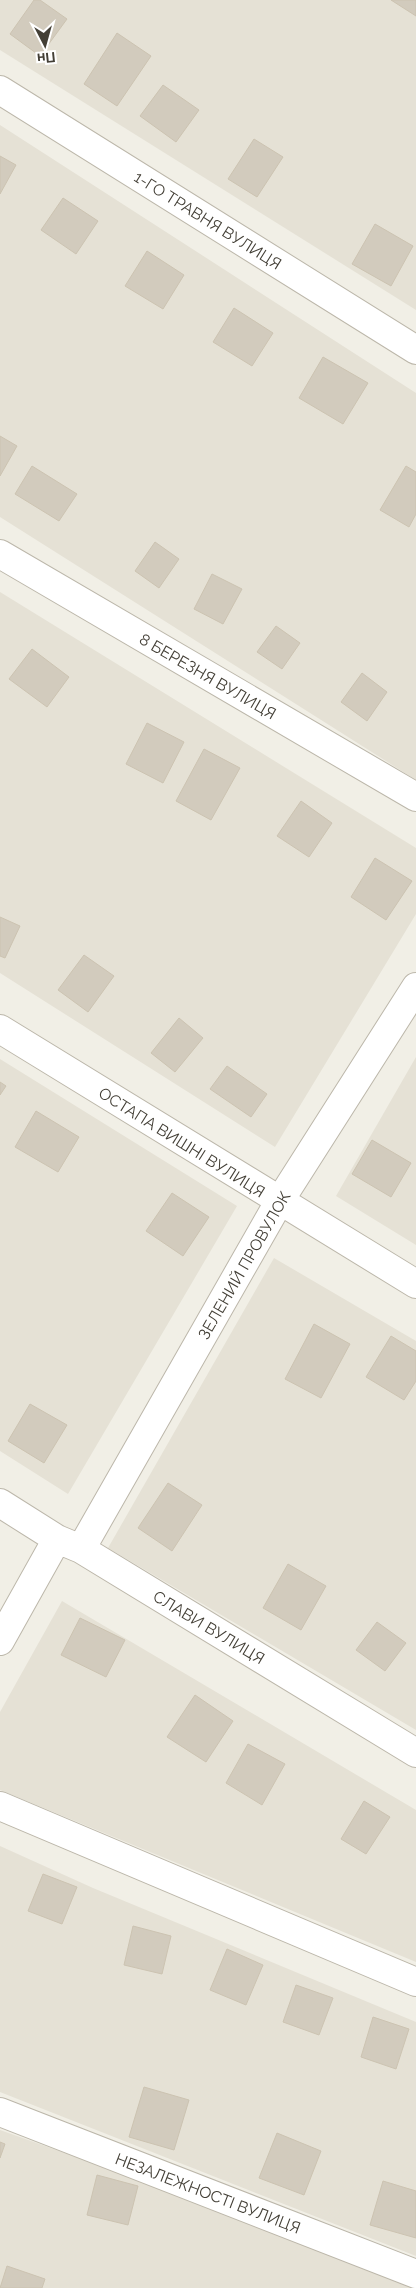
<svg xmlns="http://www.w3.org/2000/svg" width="416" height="2288" font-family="Raleway,sans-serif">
	<rect width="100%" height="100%" fill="#f1efe6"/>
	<path fill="#e5e1d5" d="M0 0H416V310L0 50Z
		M0 125 416 393V780L0 517Z
		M0 592 416 848V914L275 1147 0 973Z
		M416 1057V1245L336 1196Z
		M0 1059 237 1206 68 1494 0 1451Z
		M274 1258 416 1341V1730L108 1548Z
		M62 1601 416 1810V1962L0 1790V1712Z
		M0 1846 93 1888 416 2022V2256L0 2092Z
		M0 2130 178 2193 416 2284V2288H0Z"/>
	<path fill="#d2cbbd" stroke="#ccc3b1" d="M34 0H40L67 19 40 56 10 34Z
		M391 0H416V16Z
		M117 33 151 56 117 106 84 84Z
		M163 85 199 110 176 142 140 116Z
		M254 139 283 157 257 197 228 179Z
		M0 156 16 165 0 194Z
		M63 198 98 221 76 254 41 230Z
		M375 224 413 246 391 286 352 264Z
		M147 251 184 275 163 309 125 286Z
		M234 308 273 333 252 366 213 342Z
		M323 357 368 383 343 424 299 398Z
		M0 436 17 446 0 476Z
		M32 466 77 494 59 521 15 494Z
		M406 466 416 472V514L409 527 380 510Z
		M155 542 179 559 159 588 135 571Z
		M212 574 242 589 223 624 194 609Z
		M276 626 300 643 282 669 257 652Z
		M32 649 69 677 47 707 9 679Z
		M362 673 387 692 367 721 341 702Z
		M147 723 184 742 163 783 126 764Z
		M204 749 240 768 211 820 176 801Z
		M301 801 332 823 309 857 277 836Z
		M375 858 412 881 386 920 351 897Z
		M0 917 20 926 5 958 0 956Z
		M84 955 114 976 88 1012 58 990Z
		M179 1018 203 1038 175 1072 151 1053Z
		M227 1066 267 1094 251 1117 210 1089Z
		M0 1082 6 1086 0 1095Z
		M36 1111 79 1137 58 1172 15 1147Z
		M372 1140 411 1163 391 1197 352 1174Z
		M172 1193 209 1217 183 1256 146 1231Z
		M314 1324 350 1344 321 1398 285 1379Z
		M391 1336 416 1351V1381L404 1400 366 1377Z
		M30 1404 67 1425 44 1463 8 1441Z
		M168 1483 202 1505 172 1551 138 1528Z
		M288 1564 326 1586 301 1630 263 1608Z
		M80 1618 125 1640 106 1677 61 1655Z
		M377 1622 406 1643 385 1671 356 1650Z
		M195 1695 233 1721 206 1762 167 1737Z
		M248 1744 285 1764 262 1805 226 1783Z
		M364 1801 390 1817 366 1854 341 1839Z
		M43 1874 77 1887 62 1924 28 1911Z
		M133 1926 171 1936 162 1974 124 1965Z
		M227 1949 263 1965 246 2005 210 1990Z
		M296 1985 333 1998 319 2035 283 2022Z
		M373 2017 409 2029 396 2069 361 2057Z
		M144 2087 189 2100 174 2150 129 2137Z
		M277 2133 321 2151 304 2195 259 2178Z
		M0 2142 5 2144 0 2158Z
		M97 2175 138 2186 128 2225 87 2215Z
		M383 2181 416 2191V2238L370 2225Z
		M7 2266 45 2279 42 2288H0Z"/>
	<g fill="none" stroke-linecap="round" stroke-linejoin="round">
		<g stroke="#bcb7aa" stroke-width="30">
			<path id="minor" d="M0 90 416 350
				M0 554 416 797
				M0 1029 416 1284
				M0 1503 57 1539 81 1549 416 1753
				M81 1549 279 1202 416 987
				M0 1641 57 1539
				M0 1806 416 1982
				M0 2112 416 2274"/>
		</g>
		<use href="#minor" stroke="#fff" stroke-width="28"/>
	</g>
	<g text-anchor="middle" stroke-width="4.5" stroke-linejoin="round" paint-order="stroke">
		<g font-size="16" fill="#433f36" stroke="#fff">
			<text transform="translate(208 220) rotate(32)" y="6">1-ГО ТРАВНЯ ВУЛИЦЯ</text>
			<text transform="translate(208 676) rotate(30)" y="6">8 БЕРЕЗНЯ ВУЛИЦЯ</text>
			<text transform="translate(182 1142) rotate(32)" y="6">ОСТАПА ВИШНІ ВУЛИЦЯ</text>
			<text transform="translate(244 1265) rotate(-60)" y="6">ЗЕЛЕНИЙ ПРОВУЛОК</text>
			<text transform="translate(209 1627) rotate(31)" y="6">СЛАВИ ВУЛИЦЯ</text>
			<text transform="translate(208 2193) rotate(21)" y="6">НЕЗАЛЕЖНОСТІ ВУЛИЦЯ</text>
		</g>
	</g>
	<g transform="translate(45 45) rotate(174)" stroke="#ffffff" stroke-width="4" paint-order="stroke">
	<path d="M0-4L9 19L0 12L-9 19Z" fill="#433f36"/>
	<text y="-8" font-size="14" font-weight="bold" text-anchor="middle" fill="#433f36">Пн</text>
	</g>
</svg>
